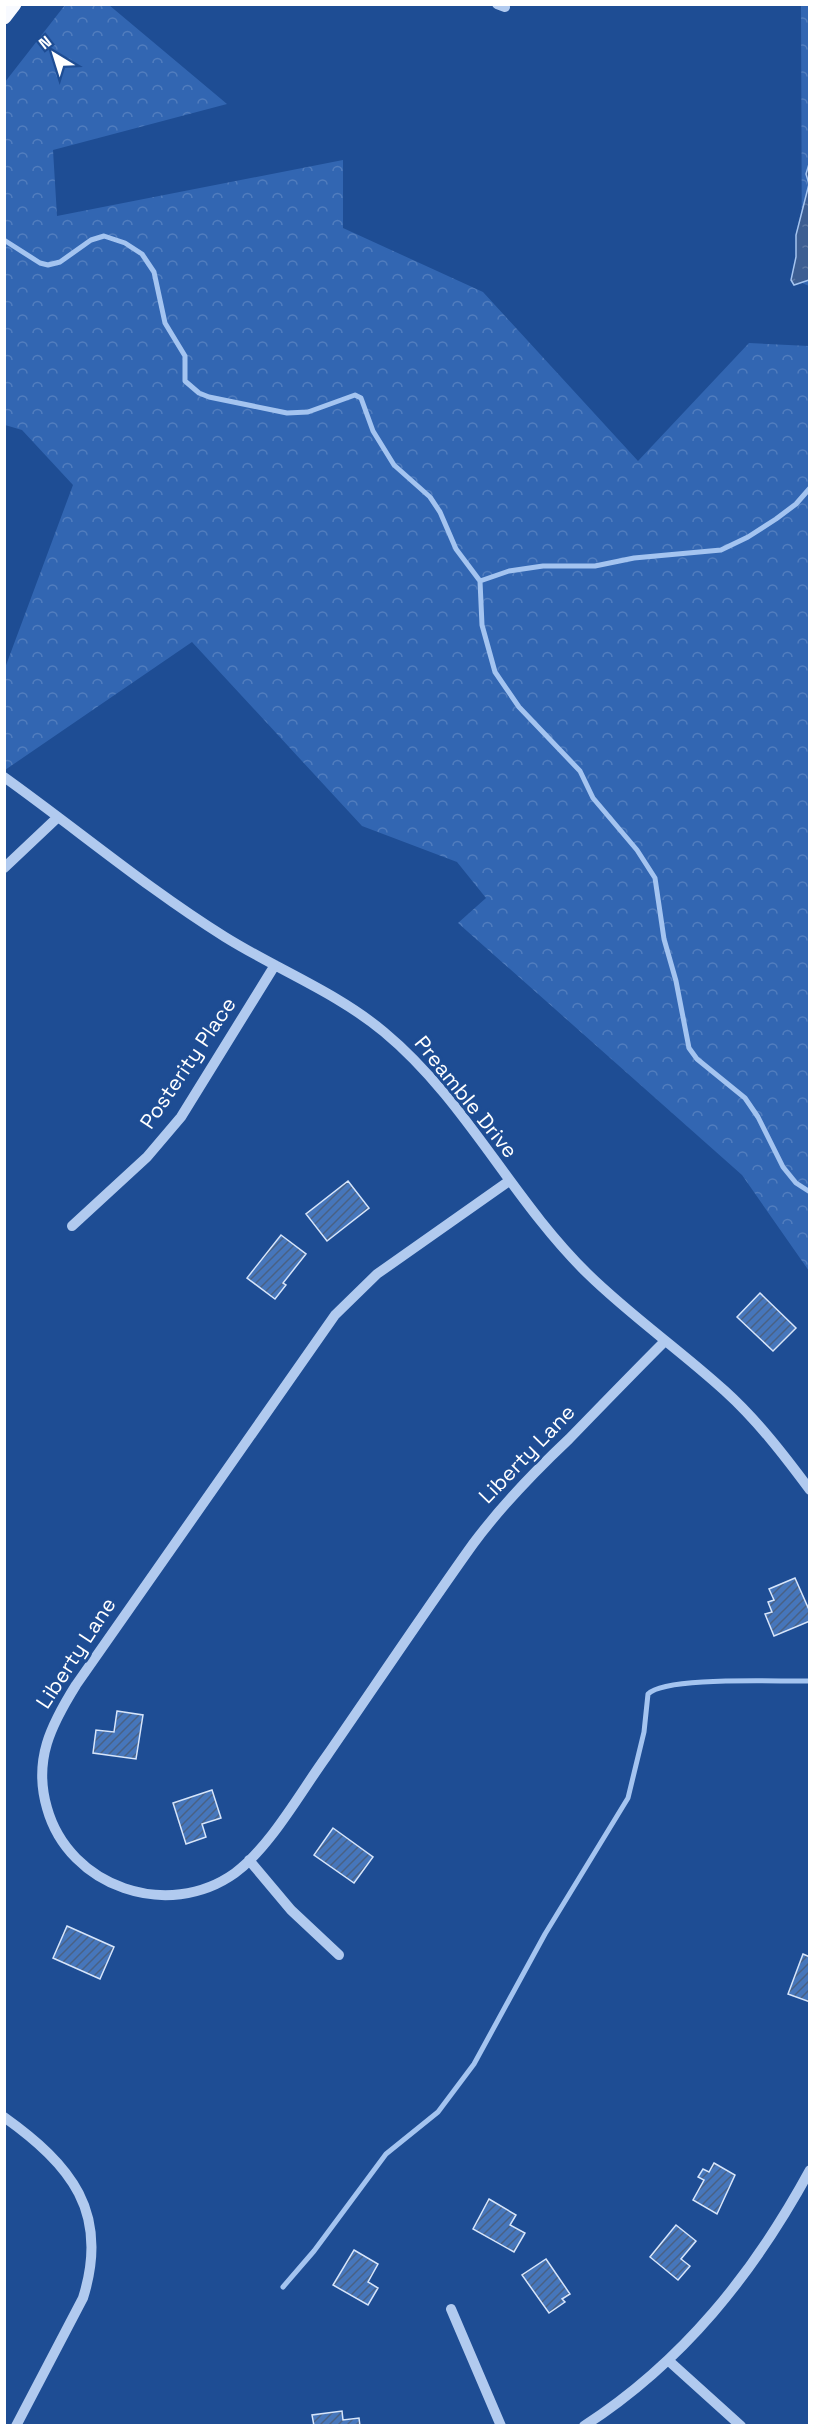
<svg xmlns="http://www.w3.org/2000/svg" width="814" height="2430" font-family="'Space Grotesk',sans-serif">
	<defs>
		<pattern id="forest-crowns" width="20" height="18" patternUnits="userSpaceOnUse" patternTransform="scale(1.5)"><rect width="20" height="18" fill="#3266b2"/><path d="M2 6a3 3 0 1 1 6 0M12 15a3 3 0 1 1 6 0" fill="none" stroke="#517dbe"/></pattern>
		<pattern id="water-ripples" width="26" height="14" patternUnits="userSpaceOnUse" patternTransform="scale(1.5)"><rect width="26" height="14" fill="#3d5e92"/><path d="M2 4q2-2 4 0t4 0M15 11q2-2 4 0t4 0" fill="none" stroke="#5a76a2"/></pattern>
		<pattern id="building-hatch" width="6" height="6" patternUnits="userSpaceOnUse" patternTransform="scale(1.5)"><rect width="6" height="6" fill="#4676bb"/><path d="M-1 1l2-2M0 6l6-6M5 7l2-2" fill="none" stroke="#496184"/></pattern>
	</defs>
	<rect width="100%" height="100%" fill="#1e4d94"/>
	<path fill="url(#forest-crowns)" d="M65 5H109L227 104 53 150 57 216 343 160V228L483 292 638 461 749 343 809 346V1271L742 1175 458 923 486 898 457 862 362 826 192 642 5 770V668L73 485 22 430 5 425V82Z
		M801 5H810L809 286 802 283Z"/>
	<path fill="url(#water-ripples)" stroke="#a4c4f0" stroke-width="1.5" d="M809 164V280L794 285 791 280 796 257V235L809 184 806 174Z"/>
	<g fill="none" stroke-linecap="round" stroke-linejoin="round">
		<path stroke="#a4c4f0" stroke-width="5" d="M4 240 40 263 48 265 60 262 91 240 104 236 125 243 142 254 154 272 165 323 185 356V381L199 393 209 397 287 413 308 412 355 395 361 398 373 431 394 465 430 497 440 512 456 549 480 581 482 625 495 672 519 707 580 771 593 798 637 850 655 878 664 939 676 981 689 1048 697 1059 745 1098 758 1117 783 1167 796 1183 810 1192
			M480 581 509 571 543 566H595L634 558 721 550 748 537 776 519 796 504 810 488
			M283 2287 314 2251 386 2154 438 2112 474 2064 545 1934 628 1798 644 1732 648 1694C666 1676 779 1682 810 1681"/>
	</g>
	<path fill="url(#building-hatch)" stroke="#d7e5fa" stroke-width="1.5" d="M348 1181 369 1208 327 1241 306 1214Z
		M281 1235 306 1254 283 1283 286 1285 275 1299 247 1278Z
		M760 1293 796 1328 773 1351 737 1317Z
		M795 1578 810 1612V1621L774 1636 765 1614 772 1612 768 1602 774 1600 769 1589Z
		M117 1711 143 1715 136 1759 93 1753 96 1730 114 1732Z
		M212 1790 221 1818 202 1824 206 1837 186 1844 173 1803Z
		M333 1828 373 1857 354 1883 314 1855Z
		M67 1926 114 1947 100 1979 53 1958Z
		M803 1954 810 1957V2002L788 1994Z
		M714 2163 735 2175 717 2214 693 2200 704 2180 698 2177 703 2169 709 2172Z
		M489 2199 516 2215 510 2225 525 2233 514 2252 473 2229Z
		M676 2225 696 2241 681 2259 690 2266 678 2280 650 2257Z
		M354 2250 378 2264 368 2282 378 2288 368 2305 333 2285Z
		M546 2259 570 2294 562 2299 565 2302 549 2313 522 2275Z
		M342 2411 343 2420 359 2418 360 2426H314L312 2415Z"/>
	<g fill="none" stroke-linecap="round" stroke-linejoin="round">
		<path stroke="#b1caef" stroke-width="10" d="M497 4 505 7
			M4 777C78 830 148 889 225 937 278 970 336 992 384 1032 466 1100 512 1200 588 1274 631 1316 680 1350 725 1391 757 1420 784 1455 810 1490
			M4 868 58 817
			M509 1181 377 1274 335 1315 76 1685C51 1725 33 1760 47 1808 69 1887 168 1921 235 1873 270 1847 300 1793 326 1757 375 1686 423 1614 473 1544 502 1505 534 1472 569 1439 601 1406 633 1373 665 1341
			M72 1226 147 1157 181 1117 275 965
			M249 1860 291 1910 339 1955
			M4 2117C71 2165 110 2212 83 2298L16 2426
			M451 2309 501 2426
			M669 2361 741 2426
			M584 2426C683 2362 754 2273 810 2170"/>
		<path stroke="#f8faff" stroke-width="15" d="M4 17 14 4"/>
	</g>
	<g text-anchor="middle" stroke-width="6" stroke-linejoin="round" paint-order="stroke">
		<g font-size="21" fill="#fff" stroke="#1e4d94">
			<text transform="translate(188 1063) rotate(-56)" y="7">Posterity Place</text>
			<text transform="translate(466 1097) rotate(51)" y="7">Preamble Drive</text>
			<text transform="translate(527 1454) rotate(-46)" y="7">Liberty Lane</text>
			<text transform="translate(76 1653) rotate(-57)" y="7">Liberty Lane</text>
		</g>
	</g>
	<rect width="814" height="2430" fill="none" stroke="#ffffff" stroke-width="12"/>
	<g transform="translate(54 54) rotate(322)" stroke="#1e4d94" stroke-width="4.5" paint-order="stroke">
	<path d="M0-4.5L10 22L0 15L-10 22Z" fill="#ffffff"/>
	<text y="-9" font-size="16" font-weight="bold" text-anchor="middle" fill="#ffffff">N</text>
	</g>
</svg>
